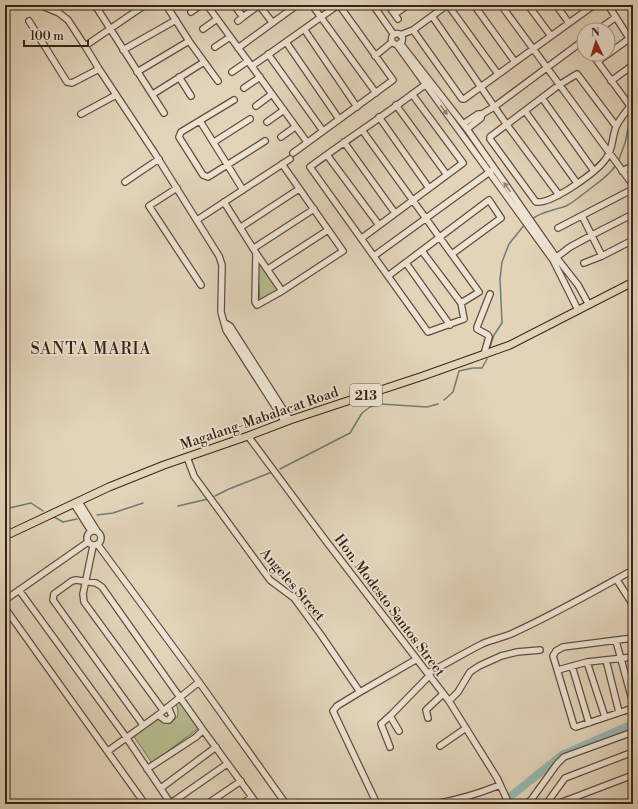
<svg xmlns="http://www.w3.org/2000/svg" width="638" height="809" font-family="'Libre Bodoni',serif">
	<rect width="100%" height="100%" fill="#e1d4b9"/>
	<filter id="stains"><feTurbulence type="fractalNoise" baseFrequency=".005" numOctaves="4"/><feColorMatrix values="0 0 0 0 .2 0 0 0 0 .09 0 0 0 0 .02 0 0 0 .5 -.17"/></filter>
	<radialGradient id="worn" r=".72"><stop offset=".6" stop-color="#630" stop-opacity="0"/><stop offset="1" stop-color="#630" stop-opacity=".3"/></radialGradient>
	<path fill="#b6bc8e" stroke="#776f53" d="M257 258 279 291 260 301Z
		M184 698 200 725 199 728 152 763 133 735 159 716C162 718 166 720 169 720 180 722 179 710 176 704Z"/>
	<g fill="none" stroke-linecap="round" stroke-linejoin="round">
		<path stroke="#6f7c74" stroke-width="1.5" d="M618 162 625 143 628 129 633 121
			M532 219C541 212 555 210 566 206 574 202 579 197 586 192 597 183 608 177 616 165
			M490 347 494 335 502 323 500 279 502 262 509 244 525 224
			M444 400 453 392 459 371 473 368H482L487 359
			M280 469 350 433 362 413 370 407 380 404 427 407 438 404
			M215 496 229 489 272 472
			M178 506 208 499
			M5 509 31 503 43 511
			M97 515 113 513 143 503
			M54 517 63 522 77 519"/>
		<path stroke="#94b8b2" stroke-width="8" d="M501 804 562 755 633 724"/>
		<g stroke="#624e40" stroke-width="8">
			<path id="minor" d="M40 5 59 13 68 20 85 46 99 69 154 152 219 256 222 265 221 312 226 330 285 422
				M95 5 164 113
				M166 5 189 41 218 81
				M207 5 307 142
				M234 5 243 17 259 5
				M259 5 272 22
				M312 5 376 93
				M373 5 394 35
				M388 5 398 19
				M448 5 498 74
				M474 5 515 62
				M501 5 633 185
				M528 5 551 36
				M556 5 569 23
				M608 5 633 44
				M191 12 201 5
				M395 14 408 5
				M432 16 507 125 559 195
				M29 21 67 82 72 83 99 69
				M238 21 243 17
				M203 29 217 19
				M304 29 357 107
				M413 30 462 99H464L594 5
				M598 30 616 17
				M391.5 39a5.5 5.5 0 1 1 11 0a5.5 5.5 0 1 1-11 0Z
				M400 35 413 30 447 5
				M286 42 339 119
				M400 43 467 129 556 257 578 285 589 305
				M397 45 553 260 578 310
				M85 46 145 5
				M215 47 230 37
				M238 48 297 5
				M123 50 176 20
				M268 54 323 131
				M592 54 630 106
				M608 54 630 38
				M375 56 392 42
				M598 61 608 54
				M252 66 338 5
				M137 72 189 41
				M232 72 248 61
				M179 77 191 96
				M611 81 633 65
				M244 88 260 77
				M153 94 204 62
				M542 98 594 171
				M234 100 181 132 179 137 203 175 208 177 265 141
				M396 105 447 175
				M256 106 272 94
				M525 111 577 183
				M81 114 116 95
				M379 117 429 188
				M200 121 243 190
				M267 122 284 110
				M463 124 478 114H482L494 107 584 40
				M616 126 577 74 559 85 490 137V139L536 202C552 204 599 171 607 157 613 148 612 137 616 127 619 119 628 110 633 102
				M467 129 481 118 482 114
				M362 130 479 292 461 303 464 319 428 332 310 167C348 139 388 113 426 84
				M281 137 295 127
				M214 142 250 119
				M344 142 395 213
				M293 153 393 80 339 5
				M327 155 379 225
				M622 171 633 166
				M125 182 159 159
				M177 188 149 206 201 285
				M224 202 256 253 282 291
				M582 216 602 256
				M197 220 290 159
				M241 227 299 189
				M558 228 633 189
				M362 238 463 163 412 94
				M254 248 314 209
				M422 251 461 303
				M256 253 255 302 257 305 282 291 343 251 282 164
				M374 256 491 171
				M553 260 570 247 592 235 633 214
				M406 263 450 325
				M584 263 602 256 633 240
				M268 269 328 230
				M388 276 489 200 501 218 452 254
				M225 323 230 326 290 420
				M484 354 489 337 488 335 477 329V327L490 294
				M248 436 326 541 449 701 497 778 509 804
				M187 457 194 476 270 580 294 598 321 635 360 692
				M79 502 97 531
				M74 504 91 531
				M87 538a7 7 0 1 1 14 0a7 7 0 1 1-14 0Z
				M98 545 199 682 286 804
				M93 546 83 594 84 602 163 710
				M617 580 633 605
				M19 590 126 737 171 804
				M5 600 88 542
				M5 608 145 804
				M633 638 563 647 556 651 553 656 574 726 576 727 633 708
				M616 641 633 703
				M606 660 619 712
				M587 662 605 717
				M572 666 589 723
				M558 670 587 662 633 657
				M428 673C446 664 464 653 482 644 491 640 501 638 511 634 553 615 593 592 633 570
				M449 701 458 692 470 672 479 666 501 656 517 652 540 650
				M158 715 165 720H169L172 716 168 707
				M390 716 399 731
				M428 718 426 710 443 694
				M143 725 53 600 54 594 72 581 76 580 96 583 102 587 203 730 257 804
				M440 746 466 728
				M390 747 381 724 392 714 430 675
				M108 751 158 715 199 682
				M147 769 196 737 203 730
				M161 788 216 747
				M171 803 227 764
				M207 804 241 781
				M242 804 252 797
				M377 804 333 711 337 706 360 692 417 659
				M434 804C457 800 478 794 500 785
				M525 804 531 800 557 764 564 757 633 732
				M548 804 549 800 565 778 633 752
				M557 804 633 775"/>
		</g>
		<g stroke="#382218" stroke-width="9">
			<path id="major" d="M5 536 109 487 164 465 248 436 290 420 423 376 510 345 633 282"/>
		</g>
		<use href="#minor" stroke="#ece3d2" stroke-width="5.5"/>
		<use href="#major" stroke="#e1d4b9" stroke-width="7"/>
	</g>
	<defs><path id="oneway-solid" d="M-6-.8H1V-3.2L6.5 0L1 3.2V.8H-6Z"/></defs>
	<g fill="#928275">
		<use href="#oneway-solid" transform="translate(444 110) rotate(54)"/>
		<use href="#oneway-solid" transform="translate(507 187) rotate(-125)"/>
	</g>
	<g text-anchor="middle" stroke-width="3.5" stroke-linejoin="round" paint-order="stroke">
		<rect fill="#ece3d2" stroke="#6e5c50" stroke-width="1" x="350" y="384" width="32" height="22" rx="3"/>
		<g font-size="13" font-weight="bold" fill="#382218">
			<text x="366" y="400">213</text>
		</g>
		<g font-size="14" fill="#382218" stroke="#ece3d2">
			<text transform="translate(259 418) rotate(-19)" y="5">Magalang-Mabalacat Road</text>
			<text transform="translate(293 584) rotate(49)" y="5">Angeles Street</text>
			<text transform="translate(390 605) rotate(53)" y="5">Hon. Modesto Santos Street</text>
		</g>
		<g font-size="16" letter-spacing="1" fill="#382218" stroke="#ece3d2">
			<text x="91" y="354">SANTA MARIA</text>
		</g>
	</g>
	<rect width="638" height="809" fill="none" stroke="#e1d4b9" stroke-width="20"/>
	<rect x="6" y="6" width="626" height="797" fill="none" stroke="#382218" stroke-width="2"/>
	<rect x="10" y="10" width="618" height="789" fill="none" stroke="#382218"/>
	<g transform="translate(596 42) rotate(356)"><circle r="19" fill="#ece3d2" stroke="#a49688"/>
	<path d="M0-3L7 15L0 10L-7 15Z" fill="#8f2418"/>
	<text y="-6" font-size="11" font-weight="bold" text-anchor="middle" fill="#382218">N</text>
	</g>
	<path d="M24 40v6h64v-6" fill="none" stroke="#382218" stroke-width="2"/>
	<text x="30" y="40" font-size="12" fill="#382218" stroke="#ece3d2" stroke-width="3" paint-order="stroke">100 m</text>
	<rect width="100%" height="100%" filter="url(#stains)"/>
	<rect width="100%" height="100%" fill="url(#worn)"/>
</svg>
